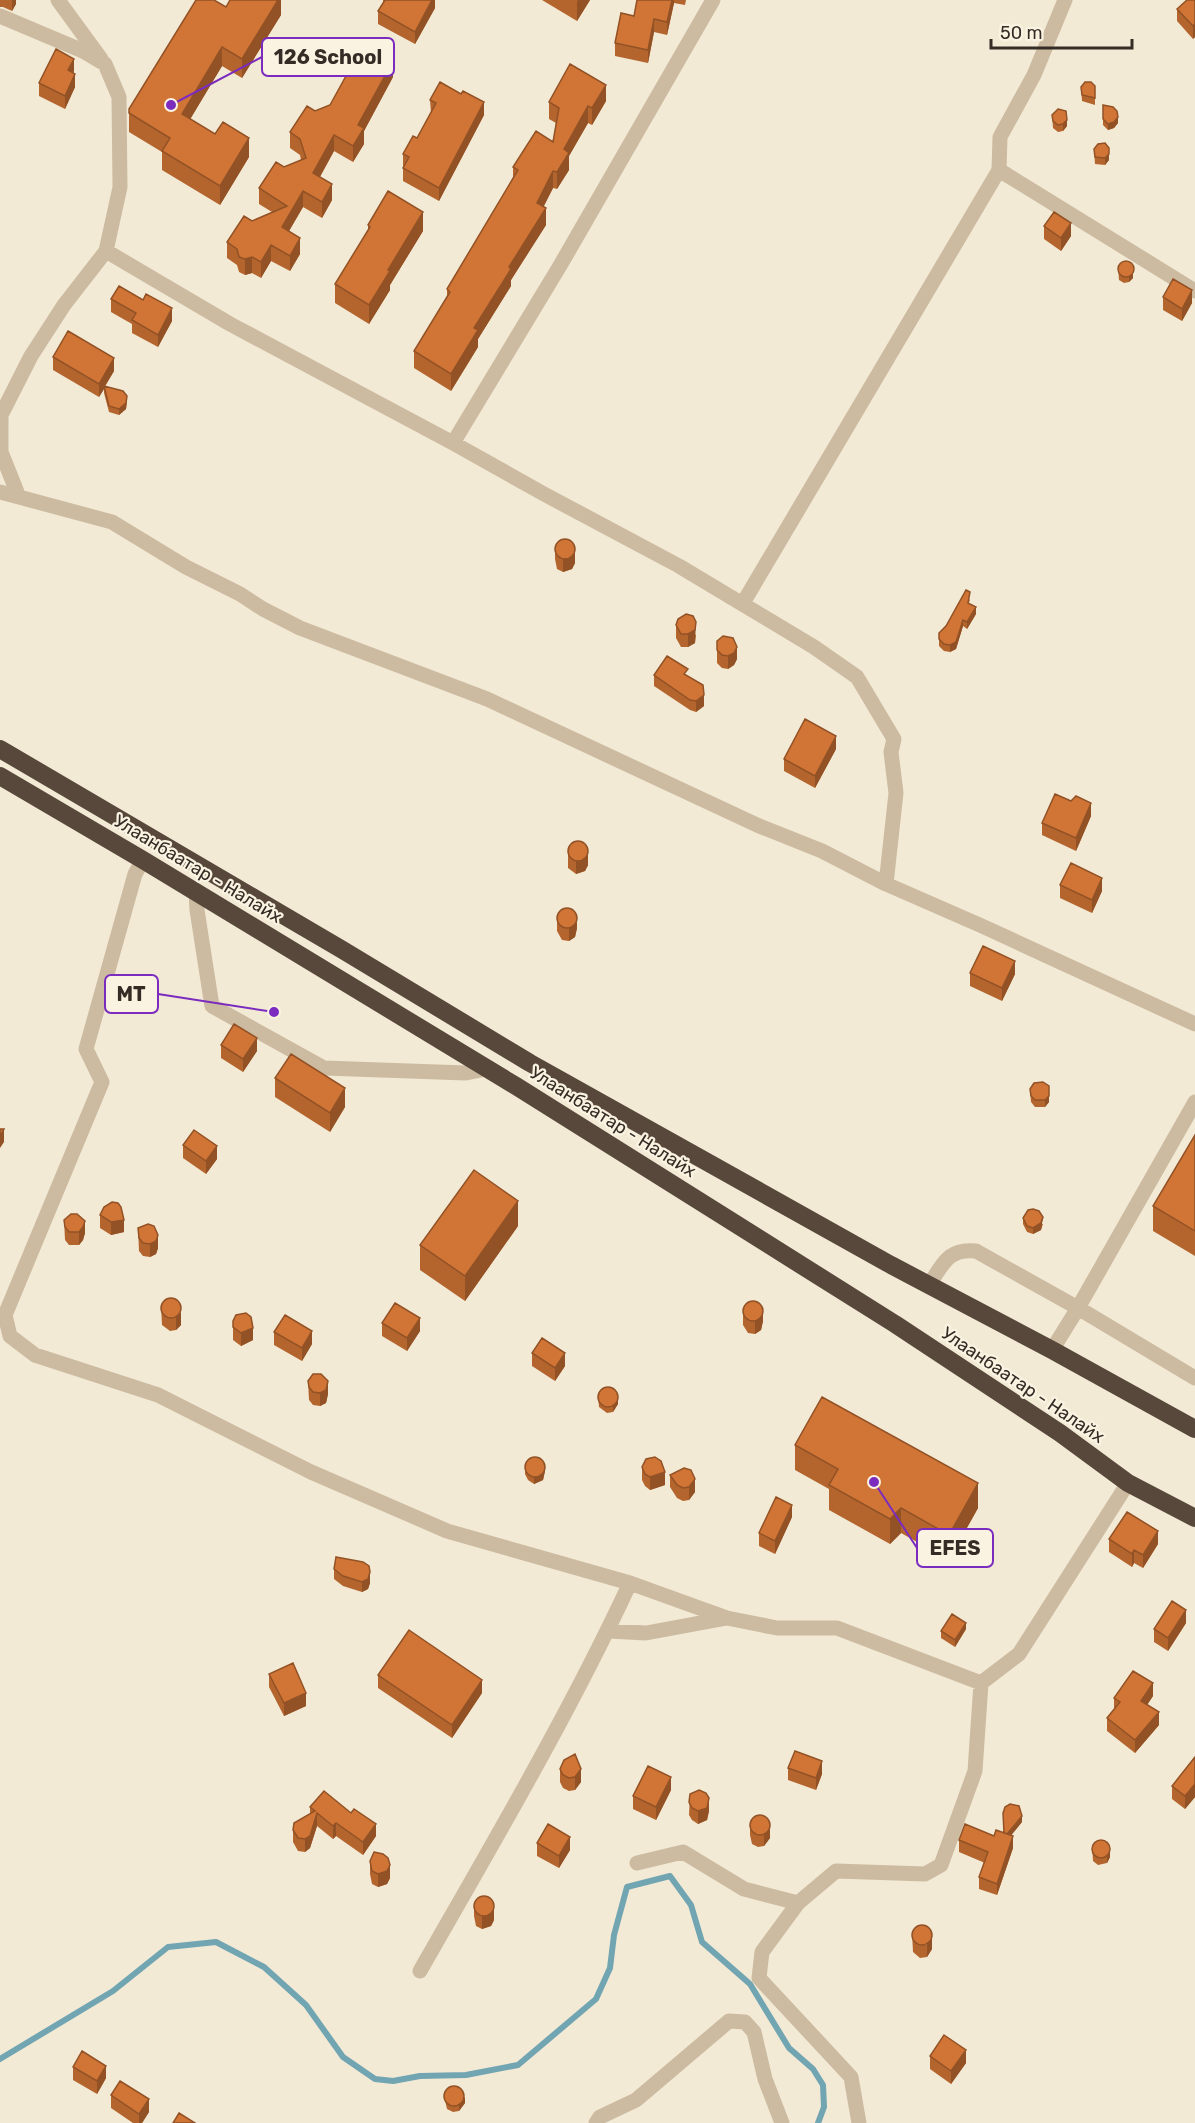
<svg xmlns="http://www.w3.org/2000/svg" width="1195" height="2123" font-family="Rubik,sans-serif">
	<rect width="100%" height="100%" fill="#f3ead6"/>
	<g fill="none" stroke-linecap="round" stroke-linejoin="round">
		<path stroke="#72a5b2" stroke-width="6" d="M0 2059 113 1991 168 1947 216 1942 264 1967 306 2005 343 2057 375 2079 393 2081 420 2076 466 2075 518 2065 596 1999 610 1968 614 1935 627 1887 670 1876 691 1905 702 1942 750 1984 789 2048 813 2069 823 2085 824 2107 818 2123"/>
		<path stroke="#ccbba1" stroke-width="15" d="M58 0 101 59
			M0 16 83 51 105 64 119 97 120 187 106 251
			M999 170 1195 291
			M453 443 561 264 713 0
			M0 492 19 497
			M743 603 999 170 1000 137 1034 75 1065 0
			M143 860 135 874 86 1049 102 1082 5 1315 10 1336 35 1355 158 1395 311 1472 447 1531 630 1583 727 1618 777 1628H837L981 1683
			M886 884 896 793 891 752 894 739 857 677 814 647 679 566 544 494 453 443 230 324 106 251 64 305 31 356 1 415V452L19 497 112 522 186 567 240 594 263 609 300 628 487 699 757 825 822 851 886 884 982 926 1195 1024
			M196 892 197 910 212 1006 324 1068 466 1073 486 1069
			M929 1285C943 1264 948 1248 976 1251L1078 1308 1195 1378
			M1052 1350 1078 1308 1195 1102
			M608 1631 646 1633 727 1618
			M637 1863 683 1852 744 1889 798 1903
			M420 1971C493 1843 568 1716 630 1583
			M596 2123 600 2117 636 2100 729 2021 745 2022 754 2032 765 2079 782 2123
			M859 2123 851 2077 759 1978 762 1952 798 1903 836 1871 925 1874 941 1865 975 1771 981 1683 1019 1654 1128 1483"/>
		<path stroke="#57483b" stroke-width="18" d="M0 749 341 949 530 1063 891 1265 1052 1350 1195 1429
			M0 776 143 860 516 1086 895 1324 1060 1433 1128 1483 1195 1518"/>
	</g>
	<path fill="#b4652e" d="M0 0H16V4L12 11 3 7H0Z
		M281 0V15L242 78 222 66 190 119 249 157 220 205 162 170V152L129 132V109L226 7Z
		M383 0H435V8L415 44 378 24V11L383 3Z
		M542 0H590L577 21Z
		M637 0H686L685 5 674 3 667 35 654 32 648 63 615 56V43L634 16Z
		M1195 1V37L1193 39 1177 21V9Z
		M74 71 73 73 75 87 65 109 39 96V83Z
		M393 77 364 131V144L353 162 334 151 320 177 332 200 322 218 303 207 289 231 300 254 290 271 271 261 261 278 252 273 245 275 239 272 237 265 227 258V242L252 221 272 212 259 204V188L284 167 301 160 300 155 290 148V132L315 111Z
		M1095 86V105L1082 101 1081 87Z
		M430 100 484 115 439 201 403 181V154L417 138 431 113Z
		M606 101 592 125 588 123 569 156V170L557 189 553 188 543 207 546 225 511 280V286L478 339V347L451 391 414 368V351L447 297V289L513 178V167L553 142 556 123 549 119V102Z
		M1103 105 1118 123 1114 128 1108 130 1103 125Z
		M1052 115 1067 126 1063 131 1058 132 1053 128Z
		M1094 149 1109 160 1105 165 1095 164Z
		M368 225 423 231 390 285V290L369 324 335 303V284L368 230Z
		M1044 226 1071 236 1061 251 1044 239Z
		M1118 267 1133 278 1129 282 1124 283 1119 280Z
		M1163 297 1192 303 1182 321 1163 310Z
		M111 299 172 321 158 347 132 333V324L111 312Z
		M53 357 114 371 105 386 127 403 126 409 119 415 109 412 104 393V389L99 397 53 370Z
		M555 546 575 563 572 569 563 572 557 569 555 559Z
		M970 599 969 603 976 614 967 629 963 626 956 649 950 652 944 651 939 646V633Z
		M676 625 696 635 695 643 688 647H681L676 638Z
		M717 641 737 659 734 665 728 669 722 668 717 663Z
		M654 675 688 676 704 706 696 712 690 710 654 686Z
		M836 749 815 788 784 771V759Z
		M1091 816 1076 851 1042 835V823Z
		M568 849 588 865 585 871 576 874 568 868Z
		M1060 885 1102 891 1092 913 1060 898Z
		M557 919 577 928 575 937 569 941 562 940 557 931Z
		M970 973 1015 974 1002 1001 970 986Z
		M221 1045 257 1051 243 1072 221 1058Z
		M275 1078 345 1107 330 1132 275 1097Z
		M1030 1089 1049 1102 1045 1107H1035L1031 1102Z
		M1195 1135V1256L1153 1231V1206Z
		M183 1145 217 1159 206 1174 183 1158Z
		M100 1215 124 1220V1232L111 1235 100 1228Z
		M1023 1218 1043 1224 1041 1230 1033 1234 1027 1232 1023 1224Z
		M64 1220 85 1233 83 1240 79 1245H69L65 1240Z
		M518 1226 465 1301 420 1270V1245Z
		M138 1228 158 1248 156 1254 150 1257 143 1256 139 1251Z
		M175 1299 181 1325 176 1330 170 1331 162 1325 161 1306Z
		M743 1312 763 1321 761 1330 755 1334 748 1333 743 1325Z
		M233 1321 253 1340 241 1346 233 1340Z
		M382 1323 420 1331 407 1351 382 1336Z
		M274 1332 312 1344 302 1361 274 1345Z
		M532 1353 565 1366 555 1381 532 1366Z
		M308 1381 328 1394 326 1403 320 1406 313 1405 309 1400Z
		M598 1394 618 1404 613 1412 607 1413 599 1407Z
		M795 1445 978 1508 949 1560 901 1533 890 1544 829 1510V1489L795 1470Z
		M642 1467 665 1485 650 1490 645 1486 642 1480Z
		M525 1468 545 1471 543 1480 534 1484 528 1480 525 1474Z
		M684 1468 695 1492 689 1500 683 1501 677 1498 670 1487V1475Z
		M792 1517 775 1554 759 1546V1533Z
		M1109 1539 1158 1544 1143 1568 1134 1563 1132 1567 1109 1552Z
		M334 1569 370 1583 368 1589 362 1592 343 1586 334 1579Z
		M1186 1623 1168 1651 1154 1642V1629Z
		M966 1629 955 1647 941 1638V1631Z
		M269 1674 306 1706 284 1716 269 1687Z
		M378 1675 482 1693 452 1738 378 1688Z
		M1153 1696 1147 1705 1159 1725 1135 1753 1107 1731V1718L1114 1710V1698Z
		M1195 1757V1797L1185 1809 1172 1799V1786Z
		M564 1760 581 1782 575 1790 569 1791 563 1788 560 1782V1769Z
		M788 1768 822 1774 816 1790 788 1780Z
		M671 1790 656 1820 633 1809V1796Z
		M690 1794 709 1811 707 1820 698 1824 692 1820 689 1815Z
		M310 1807 376 1836 363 1855 336 1836 333 1839 317 1826 310 1848 305 1852 298 1851 293 1842V1830L310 1814Z
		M750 1822 770 1838 764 1846 758 1847 752 1844 750 1835Z
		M1022 1822 1011 1835 1013 1848 997 1895 979 1889V1877L985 1863 959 1852V1840L994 1836 1004 1833Z
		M537 1843 570 1850 559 1868 537 1856Z
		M1092 1846 1110 1857 1107 1863 1098 1865 1093 1861Z
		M370 1861 390 1878 387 1884 378 1887 372 1884 370 1874Z
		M474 1904 494 1920 491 1926 482 1929 476 1926 474 1916Z
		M912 1933 932 1949 927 1957 920 1958 913 1952Z
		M930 2056 966 2063 951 2084 930 2069Z
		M73 2067 106 2078 97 2094 73 2080Z
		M445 2093 465 2103 459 2111 453 2112 447 2109 445 2100Z
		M111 2095 149 2112 142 2123H133L111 2108Z"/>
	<path fill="#925226" d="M12 0H16V4L12 11Z
		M278 0H281V15L242 78V59Z
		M432 0H435V8L415 44V32Z
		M578 0H590L577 21V2Z
		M672 0H674V3L667 35V22Z
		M654 19V32L648 63V50Z
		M1195 24V37L1193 39V26Z
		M222 47V66L182 133V114Z
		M74 59V71L68 83V70Z
		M393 61V77L364 131V144L353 162V146L358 125Z
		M75 74V87L65 109V96Z
		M606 85V101L592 125V108Z
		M484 102V115L439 201V188Z
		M588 106V123L569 156V170L557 189V172L564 149Z
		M1118 117V123L1114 128 1108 130V124Z
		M1067 120V126L1063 131V124Z
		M334 135V151L313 189V173Z
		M249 138V157L220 205V186Z
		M1109 154V160L1105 165V158Z
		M553 171V188L537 220V203Z
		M332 184V200L322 218V202Z
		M303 191V207L282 243V227Z
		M546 208V225L511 280V286L478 339V347L451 391V374L474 328 509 267Z
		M423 212V231L390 285V290L369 324V305L388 270Z
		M1071 223V236L1061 251V238Z
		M300 238V254L290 271V256Z
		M271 245V261L261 278V262Z
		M252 257V273L245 275V259Z
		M1133 271V278L1129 282V276Z
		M1192 290V303L1182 321V309Z
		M172 308V321L158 347V335Z
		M114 358V371L104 388V386V389L99 397V384Z
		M127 396 126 409 119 415V409Z
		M575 550V563L572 569 563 572V559Z
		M976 607V614L967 629V622Z
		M963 620V626L956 649 950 652V645Z
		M696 622 695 643 688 647V634Z
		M737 647V659L734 665 728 669V656Z
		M704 695V706L696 712V701Z
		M836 736V749L815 788V776Z
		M1091 803V816L1076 851V838Z
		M588 852V865L585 871 576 874V861Z
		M1102 878V891L1092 913V900Z
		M577 915V928L575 937 569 941V928Z
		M1015 961V974L1002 1001V988Z
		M257 1038V1051L243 1072V1059Z
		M345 1088V1107L330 1132V1113Z
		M1049 1096V1102L1045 1107V1100Z
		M4 1129V1142L0 1148V1136Z
		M217 1146V1159L206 1174V1161Z
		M518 1201V1226L465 1301V1276Z
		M1043 1217 1041 1230 1033 1234V1228Z
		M124 1220V1232L111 1235V1222Z
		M85 1221V1233L83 1240 79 1245V1232Z
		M158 1235V1248L156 1254 150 1257V1244Z
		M763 1308V1321L761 1330 755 1334V1321Z
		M181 1312V1325L176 1330V1317Z
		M420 1318V1331L407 1351V1338Z
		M253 1328V1340L241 1346V1333Z
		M312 1331V1344L302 1361V1348Z
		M565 1353V1366L555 1381V1368Z
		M328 1381V1394L326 1403 320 1406V1393Z
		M618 1398V1404L613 1412V1406Z
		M545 1465V1471L543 1480 534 1484V1477Z
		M665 1472V1485L650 1490V1477Z
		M695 1479V1492L689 1500V1487Z
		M978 1483V1508L949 1560V1535Z
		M792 1505V1517L775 1554V1541Z
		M901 1508V1533L890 1544V1519Z
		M1158 1531V1544L1143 1568V1555Z
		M1134 1550V1563L1132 1567V1554Z
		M370 1572V1583L368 1589 362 1592V1582Z
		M1186 1610V1623L1168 1651V1638Z
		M966 1623V1629L955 1647V1640Z
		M482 1680V1693L452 1738V1725Z
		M1153 1683V1696L1141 1714V1701Z
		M306 1693V1706L284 1716V1703Z
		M1159 1712V1725L1135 1753V1740Z
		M822 1761V1774L816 1790V1778Z
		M581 1769V1782L575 1790V1777Z
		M671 1777V1790L656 1820V1807Z
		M1195 1784V1797L1185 1809V1796Z
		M709 1798V1811L707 1820 698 1824V1811Z
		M317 1813V1826L310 1848 305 1852V1839Z
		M1022 1816V1822L1005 1843V1837Z
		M336 1823V1836L333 1839V1826Z
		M376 1824V1836L363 1855V1842Z
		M770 1826V1838L764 1846V1834Z
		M1013 1836V1848L997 1895V1884Z
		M570 1837V1850L559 1868V1856Z
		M1110 1851V1857L1107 1863V1857Z
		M390 1865V1878L387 1884 378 1887V1874Z
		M494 1907V1920L491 1926 482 1929V1916Z
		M932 1936V1949L927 1957V1944Z
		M966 2050V2063L951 2084V2071Z
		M106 2066V2078L97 2094V2081Z
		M465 2097V2103L459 2111V2105Z
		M149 2099V2112L142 2123H139V2114Z"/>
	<path fill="#d17536" stroke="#925226" stroke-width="1.5" d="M196 0H214L226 7 230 0H278L242 59 222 47 182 114 215 134 223 122 249 138 220 186 162 151 170 138 129 113V109Z
		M385 0H432L415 32 378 11Z
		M637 0H672L667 22 654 19 648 50 615 43 621 13 634 16Z
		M1187 0H1194L1195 1V24L1193 26 1177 9Z
		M363 45 393 61 358 125 364 128 353 146 334 135 313 173 332 184 322 202 303 191 282 227 300 238 290 256 271 245 261 262 252 257 245 259 239 257 237 249 227 242 244 216 252 221 287 206 259 188 276 162 284 167 306 158 300 139 290 132 307 106 315 111 330 105Z
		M56 49 74 59 68 70 75 74 65 96 39 83Z
		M570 64 606 85 592 108 588 106 564 149 569 153 557 172 553 171 537 203 546 208 509 267 511 269 474 328 478 330 451 374 414 351 450 292 447 289 518 170 513 167 536 131 553 142 559 108 549 102Z
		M440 82 461 94 463 91 484 102 439 188 403 168 409 157 403 154 413 136 417 138 436 103 430 100Z
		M1085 82H1091L1095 86V98L1082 95 1081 87Z
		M1103 105 1113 107 1117 111 1118 117 1114 122 1108 124 1103 119Z
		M1058 109 1066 111 1067 120 1063 124 1058 125 1053 121 1052 115Z
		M1105 143 1109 148V154L1105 158 1095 157 1094 149 1098 144Z
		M388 191 423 212 388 270 390 271 369 305 335 284 370 227 368 225Z
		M1054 212 1071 223 1061 238 1044 226Z
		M1118 269a8 8 0 1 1 16 0a8 8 0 1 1-16 0Z
		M1173 279 1192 290 1182 309 1163 297Z
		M119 286 143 300 146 294 172 308 158 335 132 320 136 313 111 299Z
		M68 331 114 358 99 384 53 357Z
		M104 386 123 391 127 396 126 403 119 409 109 406Z
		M555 549a10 10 0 1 1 20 0a10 10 0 1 1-20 0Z
		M966 590 970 592 968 603 976 607 967 622 963 620 956 642 950 645 944 644 939 639V633L946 626Z
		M686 614 693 616 696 622 695 630 688 634H681L676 625 678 619Z
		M723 636 733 638 737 647 734 653 728 656 722 655 717 650V641Z
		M667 656 688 669 684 674 703 685 704 695 696 701 690 700 654 675Z
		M805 719 836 736 815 776 784 759Z
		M1055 794 1071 801 1076 796 1091 803 1076 838 1042 823Z
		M568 851a10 10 0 1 1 20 0a10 10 0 1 1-20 0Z
		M1071 863 1102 878 1092 900 1060 885Z
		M557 918a10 10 0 1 1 20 0a10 10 0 1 1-20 0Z
		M983 946 1015 961 1002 988 970 973Z
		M234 1024 257 1038 243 1059 221 1045Z
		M291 1054 345 1088 330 1113 275 1078Z
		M1043 1082 1049 1086V1096L1045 1100H1035L1031 1096 1030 1089 1034 1083Z
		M0 1129H4L0 1136Z
		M194 1130 217 1146 206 1161 183 1145Z
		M1195 1135V1231L1153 1206Z
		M474 1170 518 1201 465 1276 420 1245Z
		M112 1202 118 1203 121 1207 124 1220 111 1222 100 1215 104 1207Z
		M1033 1209 1039 1211 1043 1217 1041 1223 1033 1228 1027 1226 1023 1218 1028 1210Z
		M71 1214H77L85 1221 83 1227 79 1232H69L65 1227 64 1220Z
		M148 1224 154 1226 158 1235 156 1241 150 1244 143 1243 139 1238 138 1228Z
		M161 1308a10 10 0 1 1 20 0a10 10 0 1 1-20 0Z
		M743 1311a10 10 0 1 1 20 0a10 10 0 1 1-20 0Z
		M395 1303 420 1318 407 1338 382 1323Z
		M246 1313 251 1317 253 1328 241 1333 233 1327V1321L236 1315Z
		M285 1315 312 1331 302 1348 274 1332Z
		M542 1338 565 1353 555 1368 532 1353Z
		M313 1374H321L328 1381 326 1390 320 1393 313 1392 309 1387 308 1381Z
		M598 1397a10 10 0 1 1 20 0a10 10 0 1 1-20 0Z
		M822 1397 978 1483 949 1535 901 1508 890 1519 829 1485 838 1469 795 1445Z
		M655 1457 661 1461 665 1472 650 1477 645 1474 642 1467 646 1459Z
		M525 1467a10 10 0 1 1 20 0a10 10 0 1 1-20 0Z
		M684 1468 691 1470 695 1479 689 1487 683 1488 677 1485 670 1475Z
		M776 1497 792 1505 775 1541 759 1533Z
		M1127 1512 1158 1531 1143 1555 1134 1550 1132 1554 1109 1539Z
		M336 1557 363 1562 369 1566 370 1572 368 1579 362 1582 343 1576 334 1569Z
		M1172 1601 1186 1610 1168 1638 1154 1629Z
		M952 1614 966 1623 955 1640 941 1631Z
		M409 1630 482 1680 452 1725 378 1675Z
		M293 1663 306 1693 284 1703 269 1674Z
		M1133 1671 1153 1683 1141 1701 1159 1712 1135 1740 1107 1718 1120 1702 1114 1698Z
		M795 1751 822 1761 816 1778 788 1768Z
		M575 1754 581 1769 575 1777 569 1778 563 1775 560 1769 564 1760Z
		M1195 1757V1784L1185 1796 1172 1786Z
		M648 1766 671 1777 656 1807 633 1796Z
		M699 1790 706 1793 709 1798 707 1808 698 1811 692 1808 689 1802 690 1794Z
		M324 1791 351 1813 354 1809 376 1824 363 1842 336 1823 333 1826 317 1813 310 1836 305 1839 298 1838 293 1830 294 1823 315 1811 310 1807Z
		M1010 1804 1019 1806 1022 1816 1007 1834 1004 1833 1003 1813 1005 1807Z
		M750 1825a10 10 0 1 1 20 0a10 10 0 1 1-20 0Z
		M548 1824 570 1837 559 1856 537 1843Z
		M965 1824 994 1836 996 1830 1013 1836 997 1884 979 1877 988 1852 959 1840Z
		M1092 1849a9 9 0 1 1 18 0a9 9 0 1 1-18 0Z
		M374 1852 383 1854 388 1858 390 1865 387 1871 378 1874 372 1871 370 1861Z
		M474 1906a10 10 0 1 1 20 0a10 10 0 1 1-20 0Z
		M912 1935a10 10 0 1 1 20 0a10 10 0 1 1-20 0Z
		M944 2035 966 2050 951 2071 930 2056Z
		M82 2051 106 2066 97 2081 73 2067Z
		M120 2081 149 2099 139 2114 111 2095Z
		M444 2096a10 10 0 1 1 20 0a10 10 0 1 1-20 0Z
		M179 2113 195 2123H173Z"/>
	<g text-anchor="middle" stroke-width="4.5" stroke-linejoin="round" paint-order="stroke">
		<g font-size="18" fill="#352c25" stroke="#fbf3e2">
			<text transform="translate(198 869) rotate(31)" y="6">Улаанбаатар - Налайх</text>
			<text transform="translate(613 1122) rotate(32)" y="6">Улаанбаатар - Налайх</text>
			<text transform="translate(1023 1385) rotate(34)" y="6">Улаанбаатар - Налайх</text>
		</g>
	</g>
	<path fill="none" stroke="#7b2cbf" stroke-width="2" d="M171 105L262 57M274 1012L158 994M874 1482L917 1548"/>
	<g fill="#7b2cbf" stroke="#fbf3e2" stroke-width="2">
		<circle cx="171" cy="105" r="6"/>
		<circle cx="274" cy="1012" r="6"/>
		<circle cx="874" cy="1482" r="6"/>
	</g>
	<g fill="#fbf3e2" stroke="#7b2cbf" stroke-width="2">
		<rect x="262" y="38" width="132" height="38" rx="6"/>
		<rect x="105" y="975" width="53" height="38" rx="6"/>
		<rect x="917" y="1529" width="76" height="38" rx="6"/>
	</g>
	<g font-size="20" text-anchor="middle" font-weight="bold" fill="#352c25">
		<text x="328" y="64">126 School</text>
		<text x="131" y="1001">MT</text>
		<text x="955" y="1555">EFES</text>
	</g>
	<path d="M991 39v9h141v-9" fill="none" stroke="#352c25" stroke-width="3"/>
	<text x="1000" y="39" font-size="18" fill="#352c25" stroke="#fbf3e2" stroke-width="4.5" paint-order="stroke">50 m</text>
</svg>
